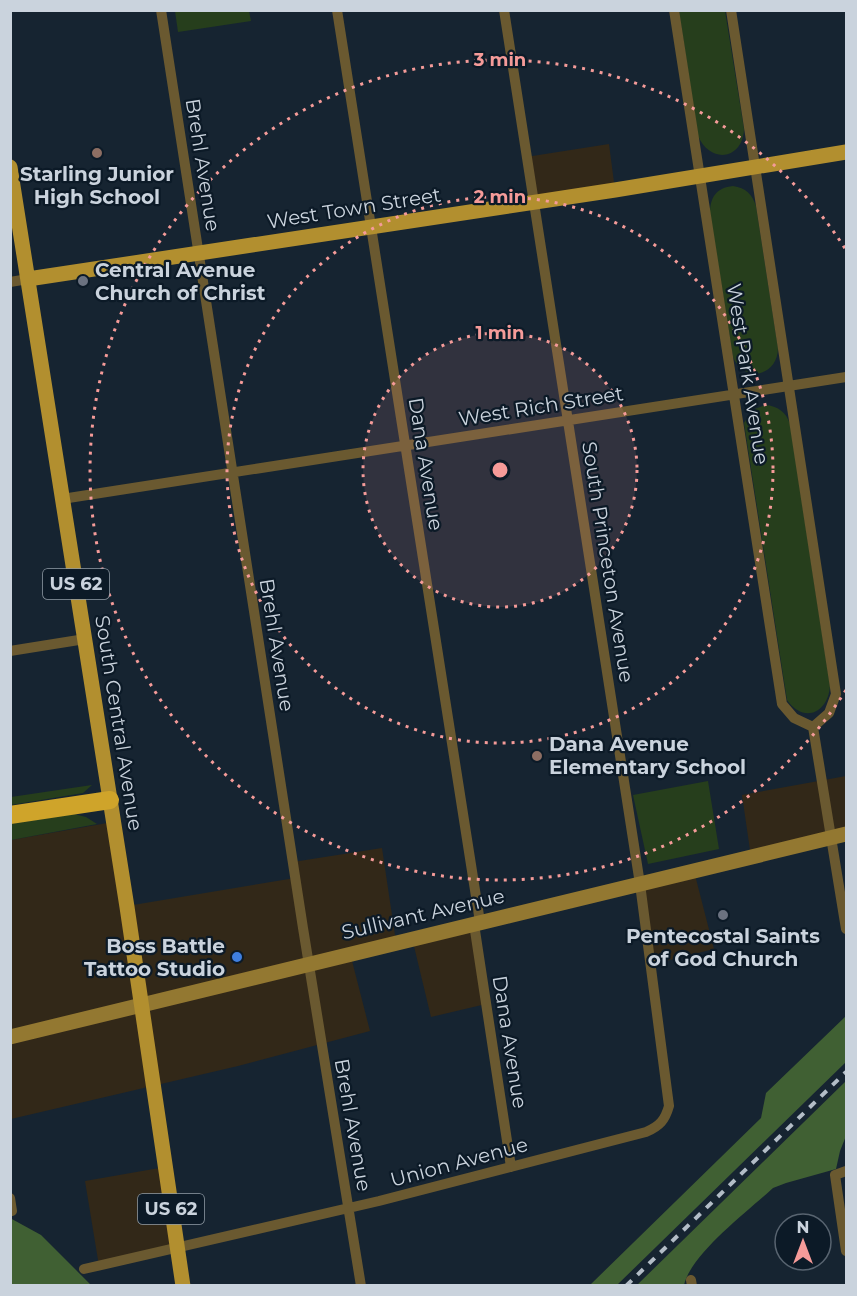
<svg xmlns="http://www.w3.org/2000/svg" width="857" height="1296" font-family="Montserrat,sans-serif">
	<rect width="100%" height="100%" fill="#162431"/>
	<path fill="#322818" d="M609 144 615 190 533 201 526 157Z
		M846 776V834L751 857 742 795Z
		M113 822 127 906 295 878 293 862 382 848 396 942 350 953 370 1031 238 1066 11 1119V840Z
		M694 871 714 949 650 965 640 884Z
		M474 924 486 1004 431 1017 412 938Z
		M165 1167 176 1248 99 1266 85 1181Z"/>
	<path fill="#263e1c" d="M175 11H249L251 21 178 32Z
		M679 11H725L744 129C743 159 711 165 698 136Z
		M733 186C746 188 752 194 756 206L778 348C778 376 744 384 733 357L710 214C710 197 716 188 733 186Z
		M765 405C778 406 786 412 790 424L830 686C828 713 804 724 787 700L744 423 752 410Z
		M708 781 719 849 648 864 633 795Z
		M92 785 83 793 11 805V797Z
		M74 814 86 817 97 824 11 840V824Z"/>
	<path fill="#406033" d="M846 1016V1062L617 1285H590L761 1118 766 1093Z
		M846 1081V1136L840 1151 836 1169 786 1183 773 1188C748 1211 691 1254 684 1285H637Z
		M10 1218 41 1235 91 1285H11Z"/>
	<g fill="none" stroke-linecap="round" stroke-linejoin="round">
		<path stroke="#6a5930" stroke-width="10" d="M161 10 303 928 361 1286
			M337 10 480 922
			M674 10 782 704 794 718 813 727
			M731 10 836 694 829 713 813 727
			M10 282 28 279
			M62 499 846 377
			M10 651 85 639
			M813 727 846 929
			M474 924 511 1167
			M846 1171 835 1175 846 1251
			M10 1198 12 1211
			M84 1269 379 1201 646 1132C660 1126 665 1120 669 1106L640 884 504 10
			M691 1280 692 1286"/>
		<path stroke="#937831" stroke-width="15" d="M10 1037 846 834"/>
		<path stroke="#b28f2f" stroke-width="15" d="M10 167 127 907 183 1286
			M28 279 615 190 846 152"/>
		<path stroke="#cfa42a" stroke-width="18" d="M10 815 110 800"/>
		<path stroke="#b3bdc7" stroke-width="4" stroke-dasharray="8 8" stroke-linecap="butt" d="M626 1286 846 1072"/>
	</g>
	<circle cx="500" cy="470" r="137" fill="#f59b99" fill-opacity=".12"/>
	<g fill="none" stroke="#f59b99" stroke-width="3" stroke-dasharray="3 6">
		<circle cx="500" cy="470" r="137"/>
		<circle cx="500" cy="470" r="273"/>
		<path d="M846 690A410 410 0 1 1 846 250"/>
	</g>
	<g fill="#8d6e63" stroke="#0c1a27" stroke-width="2">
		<circle cx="97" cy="153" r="6"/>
		<circle cx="537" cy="756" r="6"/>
	</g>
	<g fill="#6b7280" stroke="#0c1a27" stroke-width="2">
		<circle cx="83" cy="281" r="6"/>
		<circle cx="723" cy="915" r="6"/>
	</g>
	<circle fill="#3f7fe0" stroke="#0c1a27" stroke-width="2" cx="237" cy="957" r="6"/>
	<g text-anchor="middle" stroke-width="4.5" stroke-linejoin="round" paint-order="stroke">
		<g fill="#0c1a27" stroke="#919ca6" stroke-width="1.5">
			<rect x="43" y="569" width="66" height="30" rx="4.5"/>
			<rect x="138" y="1194" width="66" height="30" rx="4.5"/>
		</g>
		<g font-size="18" font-weight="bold" fill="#cad3dd">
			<text x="76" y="590">US 62</text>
			<text x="171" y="1215">US 62</text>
		</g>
		<g font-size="20" fill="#cad3dd" stroke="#0c1a27">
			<text transform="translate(203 165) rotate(81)" y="7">Brehl Avenue</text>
			<text transform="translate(354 208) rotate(-9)" y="7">West Town Street</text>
			<text transform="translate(748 374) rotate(81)" y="7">West Park Avenue</text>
			<text transform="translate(541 406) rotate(-9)" y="7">West Rich Street</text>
			<text transform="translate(426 464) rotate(81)" y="7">Dana Avenue</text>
			<text transform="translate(608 562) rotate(81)" y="7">South Princeton Avenue</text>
			<text transform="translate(277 645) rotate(81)" y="7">Brehl Avenue</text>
			<text transform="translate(119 723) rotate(81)" y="7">South Central Avenue</text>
			<text transform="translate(423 914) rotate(-13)" y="7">Sullivant Avenue</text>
			<text transform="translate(510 1042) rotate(81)" y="7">Dana Avenue</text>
			<text transform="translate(353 1125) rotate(80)" y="7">Brehl Avenue</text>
			<text transform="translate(459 1162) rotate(-15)" y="7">Union Avenue</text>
		</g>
		<g font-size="20" font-weight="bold" fill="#cad3dd" stroke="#0c1a27">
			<text x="97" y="181">Starling Junior<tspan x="97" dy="23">High School</tspan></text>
			<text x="95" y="277" text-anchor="start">Central Avenue<tspan x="95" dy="23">Church of Christ</tspan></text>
			<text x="549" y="751" text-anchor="start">Dana Avenue<tspan x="549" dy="23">Elementary School</tspan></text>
			<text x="723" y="943">Pentecostal Saints<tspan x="723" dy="23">of God Church</tspan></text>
			<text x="225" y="953" text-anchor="end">Boss Battle<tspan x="225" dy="23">Tattoo Studio</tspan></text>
		</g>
	</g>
	<circle cx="500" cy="470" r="9" fill="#f59b99" stroke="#0c1a27" stroke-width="3"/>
	<g font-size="18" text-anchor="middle" font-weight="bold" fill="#f59b99" stroke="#0c1a27" stroke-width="4.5" stroke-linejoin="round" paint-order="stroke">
		<text x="500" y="66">3 min</text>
		<text x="500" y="203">2 min</text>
		<text x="500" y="339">1 min</text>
	</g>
	<rect width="857" height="1296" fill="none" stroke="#cad3dd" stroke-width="24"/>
	<g transform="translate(803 1242)"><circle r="28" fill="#0c1a27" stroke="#586470" stroke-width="1.5"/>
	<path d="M0-4.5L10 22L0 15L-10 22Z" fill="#f59b99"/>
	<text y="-9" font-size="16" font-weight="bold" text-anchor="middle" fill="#cad3dd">N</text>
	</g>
</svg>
